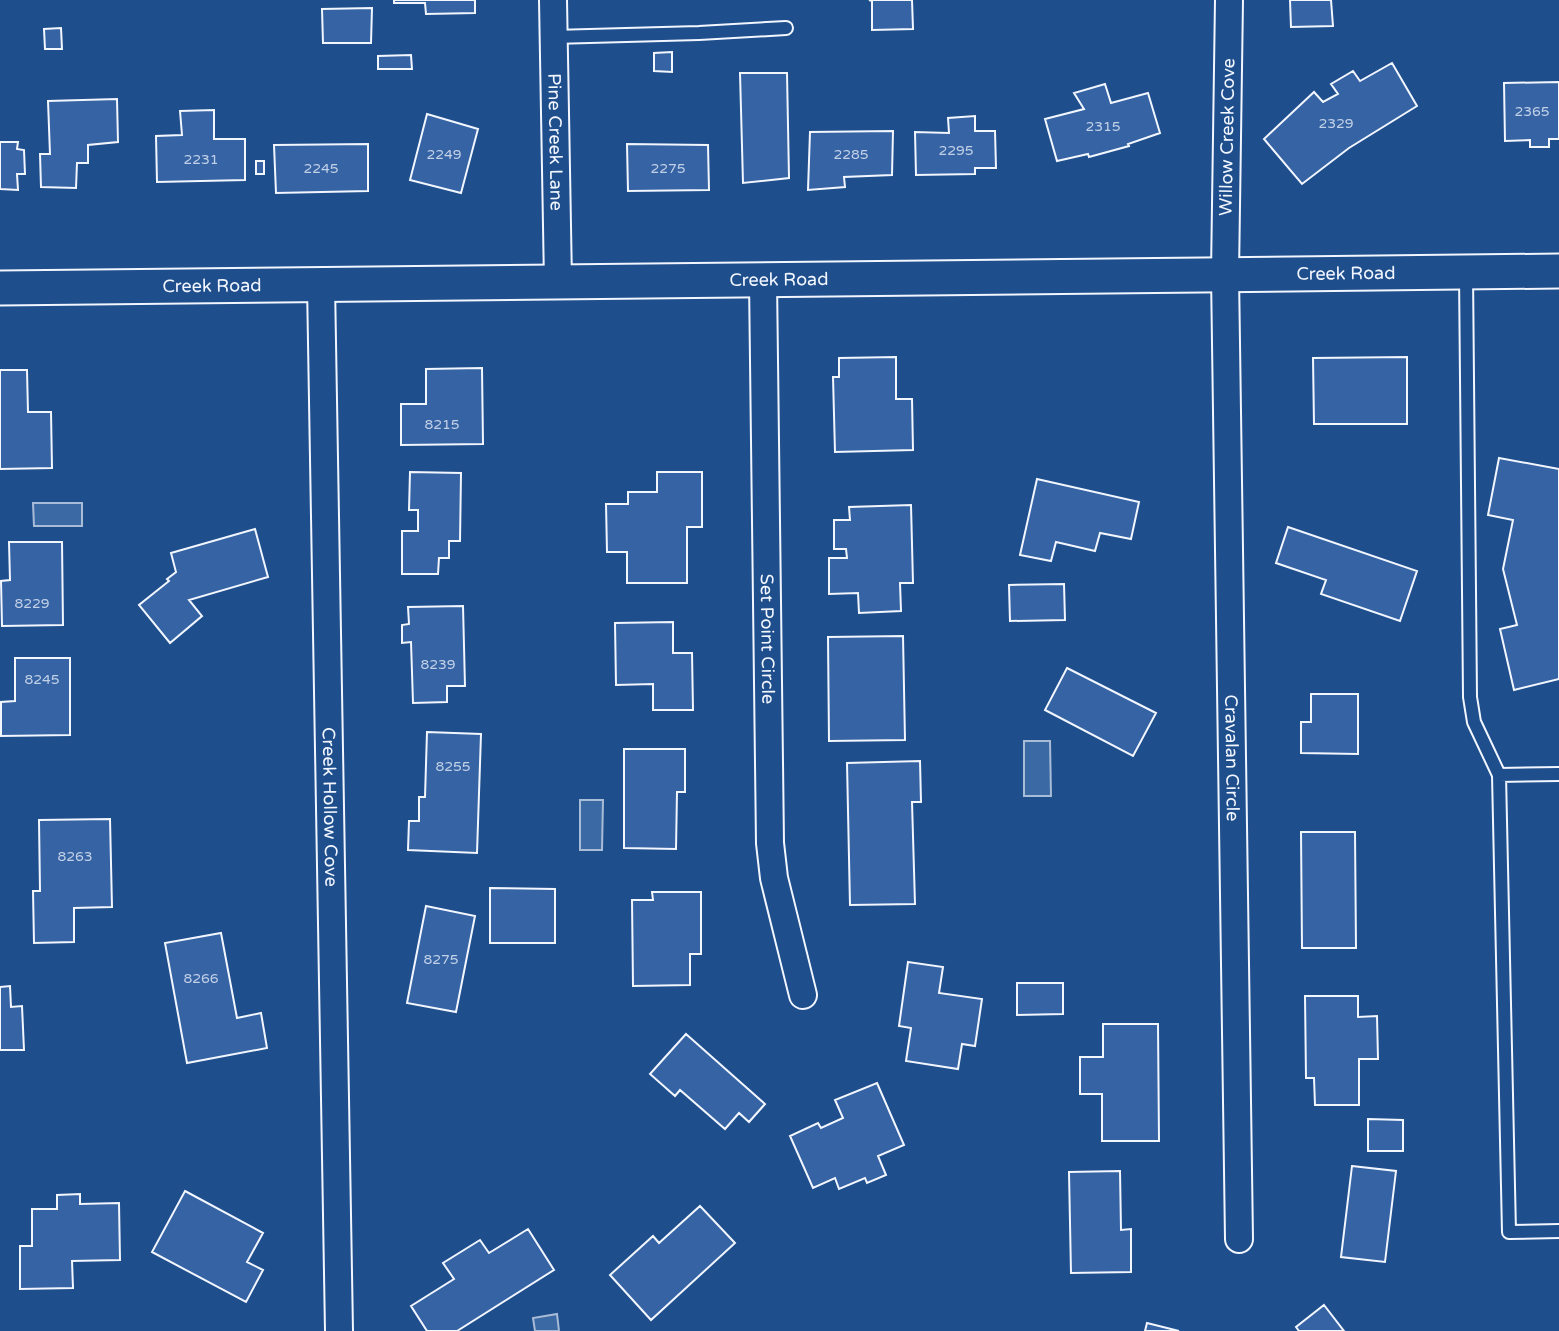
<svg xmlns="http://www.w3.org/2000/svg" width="1559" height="1331" font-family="'Varela Round',sans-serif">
	<rect width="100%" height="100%" fill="#1f4e8c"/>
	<path fill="#3b69a3" stroke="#a8bbd7" stroke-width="2" d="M33 503H82V526H34Z
		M1024 741H1050L1051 796H1024Z
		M580 800H603L602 850H580Z
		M557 1314 559 1331H535L533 1318Z"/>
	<path fill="#3563a3" stroke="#f2f6ff" stroke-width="2" d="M394 0H475V13L426 14 425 3H394Z
		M912 0 913 29 872 30V1L869 0Z
		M1290 0H1331L1333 26 1291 27Z
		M372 8 371 43H323L322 9Z
		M61 28 62 49H45L44 29Z
		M672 52V72L654 71V53Z
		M411 55 412 69H378V56Z
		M1392 63 1417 106 1349 148 1302 184 1264 139 1314 92 1323 102 1338 94 1331 84 1353 71 1360 81Z
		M740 73H787L789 178 743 183Z
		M1559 82V139H1549V147H1530V140L1505 141 1504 83Z
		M1105 84 1111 103 1148 93 1160 133 1128 144 1129 146 1089 157 1088 154 1057 161 1045 119 1084 109 1074 93Z
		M117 99 118 142 88 145V163H77L76 188 41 187 40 154H50L48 101Z
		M214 110V139H245V180L157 182 156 136 182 135 180 111Z
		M427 114 478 129 461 193 410 180Z
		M975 116V131H995L996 168H975V174L916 175 915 132 949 133 948 118Z
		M893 131 892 175 844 177 845 187 808 190 810 132Z
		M0 142H18L17 149 24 150 25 174H17L18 190 0 189Z
		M368 144V191L276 193 274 145Z
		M627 144 708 145 709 190 628 191Z
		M256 161H264V174H256Z
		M896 357V399H912L913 450 835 452 833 377H839V358Z
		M1407 357V424H1314L1313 358Z
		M482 368 483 444 401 445V404H426V369Z
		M0 370H27L28 412H51L52 468 0 469Z
		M1499 458 1559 469V679L1514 690 1500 629 1517 625 1503 569 1513 520 1488 515Z
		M410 472 461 473 460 541H449V558H439L438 574H402V531H418V510H409Z
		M657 472H702V527H687V583H627V552H607L606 504H628V492H657Z
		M1037 479 1139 502 1131 539 1100 533 1095 551 1056 542 1051 561 1020 555Z
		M911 505 913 583H900L901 611 859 613 858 593 829 594V558H847L846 549H834V520H850L849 507Z
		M1288 527 1417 571 1400 621 1321 594 1326 580 1276 563Z
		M255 529 268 577 189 600 202 616 170 643 139 605 169 581 167 579 176 572 171 553Z
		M9 542H62L63 625 2 626 1 581 10 580Z
		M1064 584 1065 620 1010 621 1009 585Z
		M463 606 465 686H447V702L413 703 411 642 402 643V625L409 624 408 607Z
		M673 622V653H692L693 710H653V684L616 685 615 623Z
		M903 636 905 740 829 741 828 637Z
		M15 658H70V735L1 736V702L15 701Z
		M1067 668 1156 713 1133 756 1045 710Z
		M1311 694H1358V754L1301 753V722H1311Z
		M427 732 481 734 477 853 408 850 409 821H419V797H425Z
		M624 749H685V792H677L676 849 624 848Z
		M920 761 921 802H912L915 904 850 905 847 763Z
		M110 819 112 907 74 908V942L34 943 33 891H40L39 820Z
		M1301 832H1355L1356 948H1302Z
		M490 888 555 889V943H490Z
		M652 892H701V954H690V985L633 986 632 900H653Z
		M426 906 475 916 456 1012 407 1003Z
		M221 933 237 1018 261 1013 267 1048 187 1063 165 943Z
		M908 962 943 967 939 993 982 999 975 1046 962 1044 958 1069 906 1061 911 1028 899 1026Z
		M1017 983H1063V1014L1017 1015Z
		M10 986 11 1007 22 1006 24 1050H0V987Z
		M1305 996H1358V1017L1377 1016 1378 1059H1359V1105H1315L1314 1078H1306Z
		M1103 1024H1158L1159 1141H1102V1094H1080V1057H1103Z
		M686 1034 765 1104 749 1122 739 1113 725 1129 680 1090 675 1096 650 1074Z
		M877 1083 904 1145 878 1156 886 1175 867 1183 865 1178 839 1189 835 1178 813 1188 790 1136 818 1123 821 1128 843 1118 835 1100Z
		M1368 1119 1403 1120V1151H1368Z
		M1352 1166 1396 1171 1385 1262 1341 1257Z
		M1120 1171 1121 1230 1131 1229V1272L1071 1273 1069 1172Z
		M185 1191 263 1233 247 1262 263 1270 246 1302 152 1252Z
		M80 1194V1204L119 1203 120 1260 72 1261 73 1288 20 1289V1246H32V1209H57V1195Z
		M700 1206 735 1243 651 1320 610 1275 653 1236 659 1243Z
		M528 1229 554 1270 457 1331H427L411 1306 454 1279 443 1263 480 1240 489 1253Z
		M1324 1305 1344 1331H1299L1296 1327Z
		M1147 1323 1179 1331H1145Z"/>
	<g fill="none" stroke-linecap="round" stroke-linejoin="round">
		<g stroke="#f2f6ff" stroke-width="16">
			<path id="service" d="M553 37 699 33 786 28
				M1466 273 1470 697 1474 722 1499 775
				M1559 774 1499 775 1509 1232 1559 1231"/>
		</g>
		<g stroke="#f2f6ff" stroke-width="30">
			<g id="minor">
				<path id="s1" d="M553 0 558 282"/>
				<path id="s2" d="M1229 0 1225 274 1239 1239"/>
				<path id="s3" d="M763 280 770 843 774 878 803 995"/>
				<path id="s4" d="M321 284 339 1331"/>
			</g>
		</g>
		<g stroke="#f2f6ff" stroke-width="37">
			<g id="tertiary">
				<path id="s5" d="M0 288 1559 271"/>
			</g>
		</g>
		<use href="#service" stroke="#1f4e8c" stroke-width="12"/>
		<use href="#minor" stroke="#1f4e8c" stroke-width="26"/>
		<use href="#tertiary" stroke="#1f4e8c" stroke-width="33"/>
	</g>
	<g text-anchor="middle" stroke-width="5" stroke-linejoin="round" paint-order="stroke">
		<g font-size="14" fill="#c3d1e8">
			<text x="1532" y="116">2365</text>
			<text x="1336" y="128">2329</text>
			<text x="1103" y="131">2315</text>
			<text x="956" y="155">2295</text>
			<text x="444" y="159">2249</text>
			<text x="851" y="159">2285</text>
			<text x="201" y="164">2231</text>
			<text x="321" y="173">2245</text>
			<text x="668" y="173">2275</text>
			<text x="442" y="429">8215</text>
			<text x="32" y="608">8229</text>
			<text x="438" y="669">8239</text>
			<text x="42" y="684">8245</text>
			<text x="453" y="771">8255</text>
			<text x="75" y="861">8263</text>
			<text x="441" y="964">8275</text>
			<text x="201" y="983">8266</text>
		</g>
		<g font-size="18" fill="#f2f6ff" stroke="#1f4e8c">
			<text transform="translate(1227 137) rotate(-89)" y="6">Willow Creek Cove</text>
			<text dy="6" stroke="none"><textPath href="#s1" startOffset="142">Pine Creek Lane</textPath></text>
			<text dy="6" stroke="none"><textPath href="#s5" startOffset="1346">Creek Road</textPath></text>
			<text dy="6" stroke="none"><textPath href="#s5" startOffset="779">Creek Road</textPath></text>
			<text dy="6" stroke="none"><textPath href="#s5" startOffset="212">Creek Road</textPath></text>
			<text dy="6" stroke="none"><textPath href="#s3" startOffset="359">Set Point Circle</textPath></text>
			<text dy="6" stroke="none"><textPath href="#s2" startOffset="758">Cravalan Circle</textPath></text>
			<text dy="6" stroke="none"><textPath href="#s4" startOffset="523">Creek Hollow Cove</textPath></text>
		</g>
	</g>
</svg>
